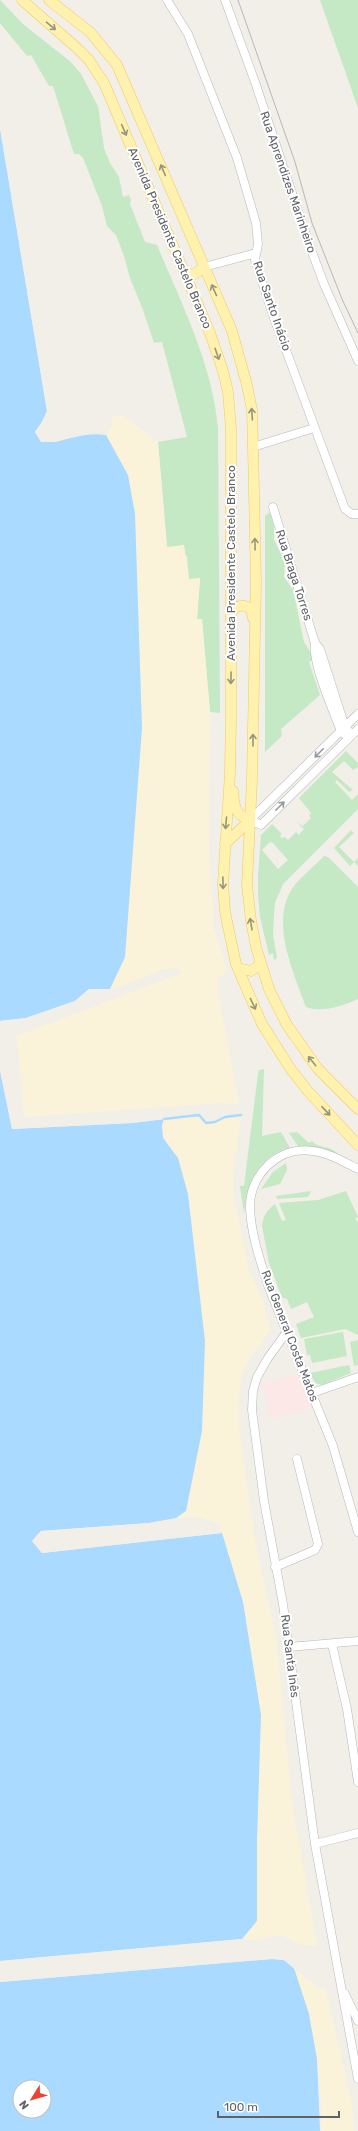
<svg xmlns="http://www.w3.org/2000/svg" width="358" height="2131" font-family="Rubik,sans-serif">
	<rect width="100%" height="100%" fill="#f1efe8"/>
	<path fill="#fce8e6" d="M299 1374 312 1408 271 1419 262 1384Z"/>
	<path fill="#c5e8c5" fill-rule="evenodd" d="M0 0 24 25 71 62 81 74 98 106 104 148 110 163 119 177 123 197 129 195 131 200 130 204 145 242 157 245C182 305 212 363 218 428L220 713 210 712 202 619H197L200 579 189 580 187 556 167 547 158 442 187 437 162 342 154 343 143 310 130 278 124 256 116 235 107 226 102 206 83 158 79 154H74L53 86H49L31 55 27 56 0 23Z
		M320 0H358V108Z
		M270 512 274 526V540L285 561 284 577 293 590 304 642C308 648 312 654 313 660L309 662 320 695 281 729 282 736 265 752V516Z
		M346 751 358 763V767L353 770 344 761 332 772 353 790 349 792 337 780 335 782 352 800 358 794V809L283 884 275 903 274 914 273 935 277 958 274 960 273 953 269 955 260 917 258 895V876L261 835 272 824 282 834 280 836 282 838 285 837 288 840 296 832 299 835 304 829 297 822 303 826 311 818 309 816 311 813 299 798ZM270 842 273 843 288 860 278 869 262 850Z
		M351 830 354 833 339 847 354 862 358 858V866L354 862 350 866 334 848Z
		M324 856 328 857 358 887V999C343 1006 322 1013 306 1007 294 974 270 923 292 889 300 877 314 867 324 856Z
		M264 1069 262 1136 281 1132 290 1148C258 1156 247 1183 244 1214L240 1186H244L258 1074 259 1070Z
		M297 1132 309 1143 312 1141C319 1149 331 1145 338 1154L308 1146H298L289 1133Z
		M286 1163 287 1170 280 1184 261 1189 273 1172Z
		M311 1191 308 1197 277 1199 276 1196Z
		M346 1191 358 1217 355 1219 358 1222V1335L345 1329 301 1338 296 1324 314 1317 307 1302 291 1309 287 1299 282 1298 269 1263 262 1226C263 1216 267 1210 275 1204L282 1221 286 1220 279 1203 318 1200Z
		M343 1332 347 1356 312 1363 310 1355H307L304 1339Z
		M358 1340V1365L354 1366 350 1342Z
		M349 1365 351 1373 322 1385 315 1383 310 1373Z"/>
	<path fill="#fbf3d9" d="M113 416H123L158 442 167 547 184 545 189 579 200 578 197 619H202L210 712 209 855 214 929 227 970 219 978 218 992 239 1104 219 1103 24 1117 17 1036 182 973 177 968 164 969 111 990H107L110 989 125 957 142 728 135 514 128 475 106 435 111 428Z
		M199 1115 206 1123 215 1122 225 1117 241 1115 233 1173V1193L248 1268 264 1304 270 1328 261 1345 248 1360 242 1374 238 1398 239 1430 256 1546 276 1638 292 1803 317 1946 303 1945 281 1935 257 1940 242 1939 257 1921V1840L261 1715 243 1602 219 1523 198 1517 176 1518 186 1511 178 1158C169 1146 158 1135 164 1119Z
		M294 1968 320 1990 325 1987 352 2104 354 2131H321C323 2075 311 2021 294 1968Z"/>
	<path fill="#aadaff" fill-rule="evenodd" d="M0 129 47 411 42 422 35 432 41 441C65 443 83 431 106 435L128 475 135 514 142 728 125 957 110 989H89L75 1001 26 1018 0 1021Z
		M0 1071 12 1129 132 1123 164 1119 162 1125 163 1138 178 1158 188 1194 205 1341 202 1431 186 1511 176 1518 149 1523 41 1531 32 1541 42 1553 222 1533 243 1602 261 1715 257 1840V1921L242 1939 0 1961Z
		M272 1959 284 1960 294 1968 309 2014 317 2059 320 2131H0V1982ZM20 2087H44V2111H20Z"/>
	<path fill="#f1efe8" d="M0 127 2 129 49 410 44 423 38 432 42 440H56L92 430 107 433 106 435 92 432 56 442H41L35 432 42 422 47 411Z
		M89 989H113L107 992 90 991 76 1003 27 1020 0 1023V1021L26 1018 75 1001Z
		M0 1069 4 1074 14 1127 132 1121 164 1117 166 1119 132 1123 12 1129Z
		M180 1518 149 1525 42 1533 35 1541 43 1551 221 1532 222 1533 42 1553 32 1541 41 1531 149 1523Z
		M242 1939H245L243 1941 0 1963V1961Z
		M271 1957 285 1958 296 1966 297 1971 284 1960 272 1959 0 1982V1980Z"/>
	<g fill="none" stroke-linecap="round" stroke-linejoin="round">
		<path stroke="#aadaff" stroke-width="2.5" d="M164 1119 199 1115 206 1123 215 1122 225 1117 241 1115"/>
		<g stroke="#b5b8bc" stroke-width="9">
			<path id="minor" d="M167 0 188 34 237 158 256 223 258 244 255 260 274 318 345 509 352 514H358
				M225 0 255 82 309 244 324 284 358 361
				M204 267 256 253
				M253 447 314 428
				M273 507 315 643 320 649 345 727 348 730
				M315 643C312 664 333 710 341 731L344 734
				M358 714 250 820 261 825 358 729
				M358 1169C344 1162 329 1153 313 1151 279 1145 249 1175 250 1208 251 1235 261 1263 269 1288L333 1446 358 1532
				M286 1333 268 1358 257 1377 253 1391 252 1410 264 1501 283 1604 315 1844 358 2079
				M312 1393 358 1377
				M275 1567 315 1550 318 1544 297 1459
				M332 1644 347 1709 358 1782
				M289 1647 358 1641
				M315 1844 358 1833
				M345 1994 358 2021"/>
		</g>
		<g stroke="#f2c960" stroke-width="11">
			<path id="major" d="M22 0 77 48 89 60 104 83 210 333 223 371 228 392 231 429V718L230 773 223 884 225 912 236 964 262 1024 290 1068 307 1090 358 1145
				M49 0 90 32 117 65 232 331 247 385 252 410 253 447 256 583 252 779 247 885 251 921 256 947 269 989 287 1025 318 1069 358 1109
				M185 275 195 274 204 267
				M232 611C238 605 244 604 251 609L253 618
				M233 791C234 806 235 815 250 820
				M225 844 250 820
				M238 968 251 971 257 967 260 962"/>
		</g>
		<use href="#minor" stroke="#fff" stroke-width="8"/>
		<use href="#major" stroke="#fff2af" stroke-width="10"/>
		<path stroke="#b6b7b8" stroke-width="1" d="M238 0 295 162 312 223 342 299 358 333"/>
	</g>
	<defs><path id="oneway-shaft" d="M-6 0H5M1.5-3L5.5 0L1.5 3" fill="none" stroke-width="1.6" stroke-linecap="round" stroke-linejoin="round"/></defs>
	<g stroke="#979581">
		<use href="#oneway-shaft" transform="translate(51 26) rotate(40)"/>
		<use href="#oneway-shaft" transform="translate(124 130) rotate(67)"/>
		<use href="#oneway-shaft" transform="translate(163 170) rotate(-113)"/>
		<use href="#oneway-shaft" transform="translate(214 290) rotate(-114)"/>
		<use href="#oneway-shaft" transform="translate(217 354) rotate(71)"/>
		<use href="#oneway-shaft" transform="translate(252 414) rotate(-94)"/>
		<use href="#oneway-shaft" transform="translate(255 544) rotate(-91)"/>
		<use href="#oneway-shaft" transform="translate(231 678) rotate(91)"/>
		<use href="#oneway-shaft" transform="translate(253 740) rotate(-90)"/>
		<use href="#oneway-shaft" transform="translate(226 823) rotate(95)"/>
		<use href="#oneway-shaft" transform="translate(223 883) rotate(89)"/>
		<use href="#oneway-shaft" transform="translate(251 924) rotate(-100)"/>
		<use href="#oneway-shaft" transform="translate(253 1004) rotate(65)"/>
		<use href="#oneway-shaft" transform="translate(312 1061) rotate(-129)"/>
		<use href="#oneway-shaft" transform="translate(326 1111) rotate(47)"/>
	</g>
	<g stroke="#979a9d">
		<use href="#oneway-shaft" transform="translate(319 753) rotate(135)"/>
		<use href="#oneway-shaft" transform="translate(280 806) rotate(-45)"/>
	</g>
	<g text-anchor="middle" stroke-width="4" stroke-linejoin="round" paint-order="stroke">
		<g font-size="12" fill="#5f6368" stroke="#fff">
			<text transform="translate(288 182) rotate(71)" y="4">Rua Aprendizes Marinheiro</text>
			<text transform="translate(170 238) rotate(67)" y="4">Avenida Presidente Castelo Branco</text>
			<text transform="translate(272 306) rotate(71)" y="4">Rua Santo Inácio</text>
			<text transform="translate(231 563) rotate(-90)" y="4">Avenida Presidente Castelo Branco</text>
			<text transform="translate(294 575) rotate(72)" y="4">Rua Braga Torres</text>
			<text transform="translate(290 1336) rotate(69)" y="4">Rua General Costa Matos</text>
			<text transform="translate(290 1656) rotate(83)" y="4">Rua Santa Inês</text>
		</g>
	</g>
	<g transform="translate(32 2099) rotate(233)"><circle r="19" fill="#ffffff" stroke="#bfc1c3"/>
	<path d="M0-3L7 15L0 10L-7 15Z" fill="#ea4335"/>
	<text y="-6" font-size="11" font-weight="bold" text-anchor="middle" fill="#5f6368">N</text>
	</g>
	<path d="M218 2111v6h121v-6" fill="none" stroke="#5f6368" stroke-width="2"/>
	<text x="224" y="2111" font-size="12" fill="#5f6368" stroke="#ffffff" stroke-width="3" paint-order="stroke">100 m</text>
</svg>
